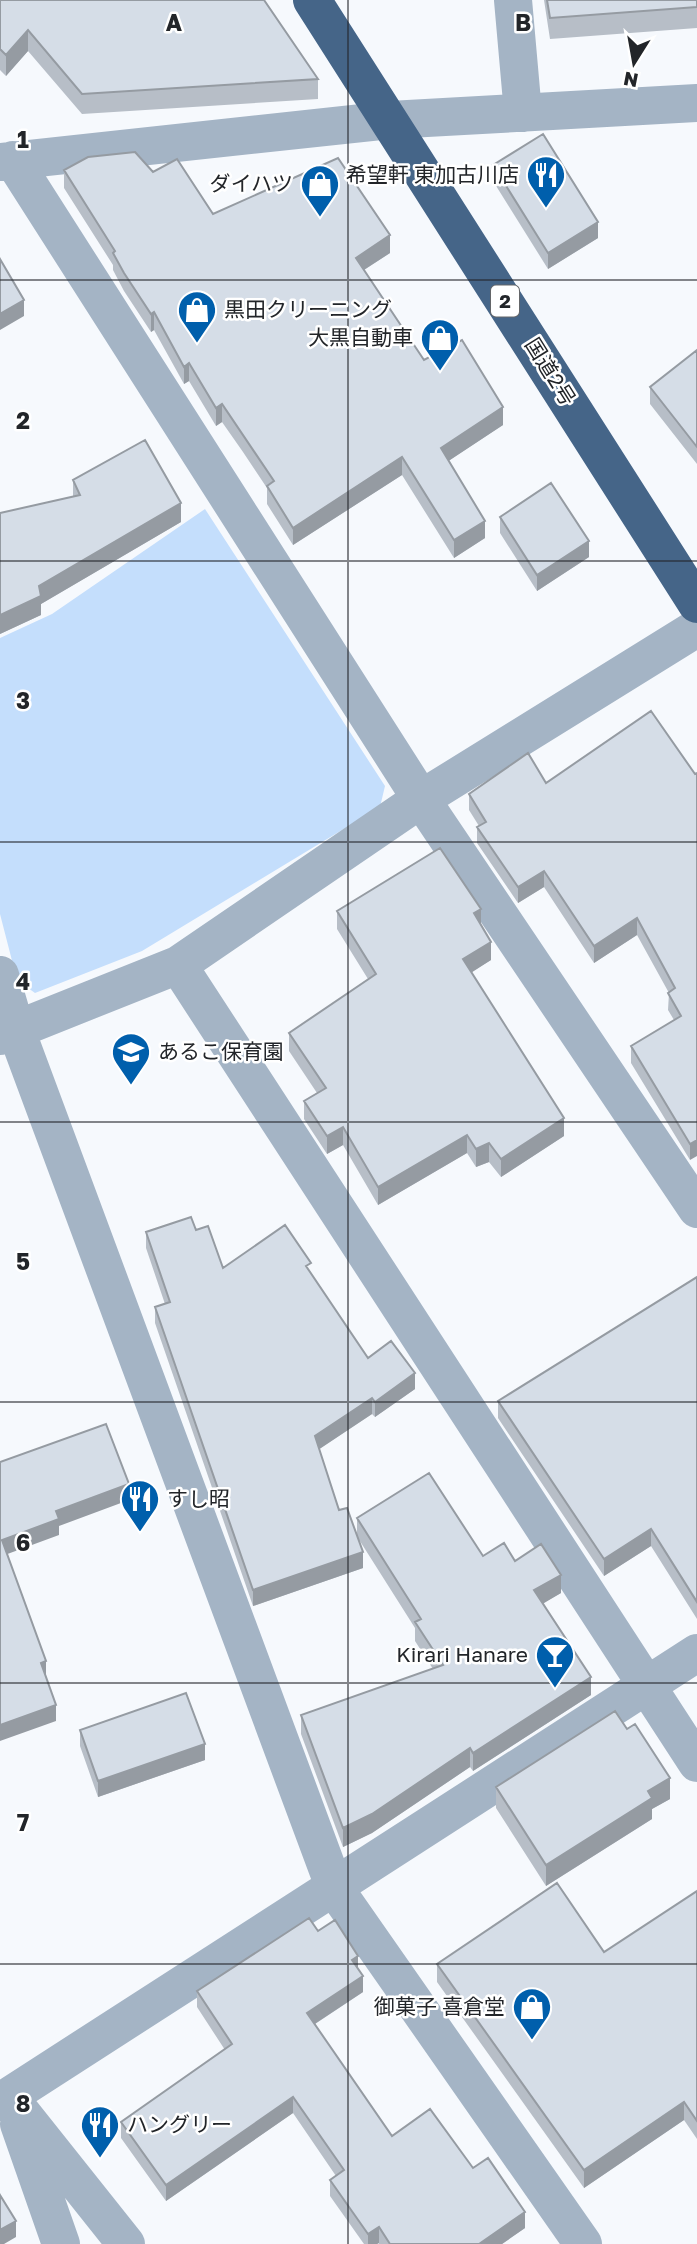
<svg xmlns="http://www.w3.org/2000/svg" width="697" height="2244" font-family="'Golos Text','Noto Sans JP',sans-serif">
	<rect width="100%" height="100%" fill="#f6f9fd"/>
	<path fill="#c4defc" d="M205 509 385 786 380 807 142 951 35 993 17 980 0 914V638L52 614Z"/>
	<g fill="none" stroke-linecap="round" stroke-linejoin="round">
		<path stroke="#a4b4c5" stroke-width="38" d="M513 0 523 113
			M13 160 421 799 697 1209
			M0 162 390 120 697 103
			M178 965 697 1763
			M0 975 16 1030 335 1889 583 2244
			M0 1036 178 965 421 799 697 628
			M9 2097 126 2244
			M0 2102 697 1653
			M19 2124 61 2244"/>
		<path stroke="#456588" stroke-width="38" d="M312 0 697 604"/>
	</g>
	<path fill="#b7bec7" d="M0 0 318 79V99L82 114 28 51 6 76 0 70Z
		M544 0H697V28L550 39Z
		M493 165 598 238 548 269 493 181Z
		M64 170 153 172 213 214 390 253 364 270 424 360 503 425 448 461 485 538 454 558 402 475 293 545 267 504V488L243 452 222 422 216 426 189 381 184 384 154 330 151 332 124 291 113 270V265L64 188Z
		M697 350V464L650 404V387Z
		M73 480 181 522 41 604V615L0 634V513L73 497Z
		M500 517 589 557 537 591 500 533Z
		M695 774 690 1160 631 1063V1046L674 1020 668 1010 669 993 637 935 594 963 544 887 518 903 477 843V827L479 826 469 810V794L546 783Z
		M337 911 481 925 491 960 471 972 564 1136 501 1177 489 1162 476 1167 467 1153 378 1205 343 1145 327 1154 304 1119V1101L317 1093 289 1051V1033L368 979 337 929Z
		M196 1230 223 1268 311 1273 368 1358 415 1389 375 1417 372 1414 319 1449 339 1510 357 1536V1518L483 1556 515 1561 561 1593 543 1603 591 1695 473 1771 470 1767 372 1833 343 1847 301 1734V1715L433 1669 415 1641V1628L358 1538 363 1568 253 1606 155 1323V1307L165 1304 146 1248V1232Z
		M697 1277V1619L651 1546 604 1576 498 1418V1401Z
		M80 1730 205 1760 98 1797 80 1746Z
		M496 1787 670 1799 652 1809V1819L546 1886 496 1808Z
		M697 1891V2139L684 2120 584 2188 437 1982V1964L604 1952Z
		M318 1931 358 1970 363 1992 315 2024 392 2136 473 2168 525 2228 502 2244H379V2243L377 2244H364L330 2196V2180L336 2176 293 2113 166 2201 121 2138V2122L225 2050 197 2007V1991Z"/>
	<path fill="#959ba2" d="M28 30V51L6 76V55Z
		M598 222V238L548 269V253Z
		M390 235V253L356 275V258Z
		M24 300V316L0 330V314Z
		M154 312V330L151 332V314Z
		M189 363V381L184 384V367Z
		M222 404V422L216 426V408Z
		M503 407V425L441 466V448Z
		M402 457V475L293 545V528Z
		M181 503V522L41 604V615L0 634V615L39 586Z
		M485 521V538L454 558V540Z
		M589 541V557L537 591V575Z
		M544 871V887L518 903V887Z
		M481 909V927L474 913Z
		M637 918V935L594 963V946Z
		M491 942V960L463 978V959Z
		M564 1118V1136L501 1177V1159Z
		M343 1127V1145L327 1154V1136Z
		M467 1135V1153L378 1205V1187Z
		M697 1140V1156L690 1160V1144Z
		M489 1143V1162L476 1167V1149Z
		M415 1373V1389L375 1417V1402Z
		M372 1398V1414L315 1452V1436Z
		M129 1484V1500L59 1526V1535L2 1556V1540L56 1511Z
		M651 1529V1546L604 1576V1559Z
		M363 1552V1568L253 1606V1590Z
		M561 1575V1593L534 1609V1590Z
		M46 1661V1677L41 1663Z
		M591 1677V1695L473 1771V1753Z
		M56 1705V1721L0 1741V1725Z
		M205 1744V1760L98 1797V1781Z
		M470 1748V1767L372 1833 343 1847V1828Z
		M670 1778V1799L652 1809V1819L546 1886V1865L648 1791Z
		M358 1956V1972L352 1960Z
		M363 1976V1992L307 2029V2013Z
		M293 2097V2113L166 2201V2185Z
		M684 2102V2120L584 2188V2170Z
		M525 2212V2228L502 2244H479Z
		M16 2221V2237L4 2244H0V2230Z
		M379 2227V2243L377 2244H368V2234Z"/>
	<path fill="#d5dde7" stroke="#959ba2" stroke-width="2" d="M0 0H264L318 79 82 94 28 30 6 55 0 49Z
		M547 0H697V7L550 18Z
		M543 134 598 222 548 253 493 165Z
		M135 152 153 172 177 159 213 214 338 158 390 235 356 258 424 360 462 340 503 407 441 448 485 521 454 540 402 457 293 528 267 486 274 481 222 404 216 408 189 363 184 367 154 312 151 314 124 273 113 253 115 251 64 170 88 157Z
		M0 259 24 300 0 314Z
		M697 350V447L650 387Z
		M145 440 181 503 39 586 41 596 0 615V513L80 495 73 480Z
		M551 483 589 541 537 575 500 517Z
		M651 711 695 774 697 773V1140L690 1144 631 1046 681 1016 668 993 675 988 637 918 594 946 544 871 518 887 477 827 486 822 469 794 528 753 546 783Z
		M440 848 481 909 474 913 491 942 463 959 564 1118 501 1159 489 1143 476 1149 467 1135 378 1187 343 1127 327 1136 304 1101 326 1088 289 1033 376 974 337 911Z
		M191 1217 196 1230 208 1226 223 1268 285 1225 311 1263 306 1266 368 1358 391 1341 415 1373 375 1402 372 1398 315 1436 339 1510 347 1508 363 1552 253 1590 155 1307 170 1302 146 1232Z
		M697 1277V1602L651 1529 604 1559 498 1401Z
		M106 1424 129 1484 56 1511 59 1519 2 1540 46 1661 41 1663 56 1705 0 1725V1462Z
		M429 1473 483 1556 504 1543 515 1561 541 1544 561 1575 534 1590 591 1677 473 1753 470 1748 372 1814 343 1828 301 1715 443 1665 415 1622 421 1619 357 1518Z
		M186 1693 205 1744 98 1781 80 1730Z
		M615 1711 627 1729 635 1724 670 1778 648 1791 652 1798 546 1865 496 1787Z
		M557 1883 604 1952 697 1891V2121L684 2102 584 2170 437 1964Z
		M309 1918 318 1931 335 1920 358 1956 352 1960 363 1976 307 2013 392 2136 430 2109 473 2168 488 2158 525 2212 479 2244H390L379 2227 368 2234 330 2180 344 2170 293 2097 166 2185 121 2122 232 2044 197 1991Z
		M0 2195 16 2221 0 2230Z"/>
	<path fill="none" stroke="#222529" stroke-width="2" stroke-opacity="0.55" d="M348 0V2244M0 280H697M0 561H697M0 842H697M0 1122H697M0 1402H697M0 1683H697M0 1964H697"/>
	<defs>
		<g id="restaurant-pin" transform="scale(2.0125)"><path d="M0 17L-7.5 6A9.5 9.5 0 1 1 7.5 6Z" fill="#005fac" stroke="#fff"/><path d="M-5-6h1v4h1v-4h1v4h1v-4h1v5L-1.5 .5V6h-2V.5L-5-1ZM5-6V6H3V1.5H1.5Q1.5-4 5-6Z" fill="#fff"/></g>
		<g id="shop-pin" transform="scale(2.0125)"><path d="M0 17L-7.5 6A9.5 9.5 0 1 1 7.5 6Z" fill="#005fac" stroke="#fff"/><path d="M-5-2.5h2.3a2.7 3.5 0 0 1 5.4 0H5L5.5 6h-11ZM-1.5-2.5h3a1.5 2.3 0 0 0-3 0Z" fill="#fff"/></g>
		<g id="school-pin" transform="scale(2.0125)"><path d="M0 17L-7.5 6A9.5 9.5 0 1 1 7.5 6Z" fill="#005fac" stroke="#fff"/><path d="M0-5L7-2L0 1L-7-2ZM-4 1L0 2.5L4 1V4Q0 6-4 4Z" fill="#fff"/></g>
		<g id="bar-pin" transform="scale(2.0125)"><path d="M0 17L-7.5 6A9.5 9.5 0 1 1 7.5 6Z" fill="#005fac" stroke="#fff"/><path d="M-6-5H6L.8 .8V4.5H3.5V6h-7V4.5H-.8V.8Z" fill="#fff"/></g>
	</defs>
	<g fill-rule="evenodd">
		<use href="#restaurant-pin" x="546" y="175"/>
		<use href="#shop-pin" x="320" y="184"/>
		<use href="#shop-pin" x="197" y="310"/>
		<use href="#shop-pin" x="440" y="338"/>
		<use href="#school-pin" x="131" y="1052"/>
		<use href="#restaurant-pin" x="140" y="1499"/>
		<use href="#bar-pin" x="555" y="1655"/>
		<use href="#shop-pin" x="532" y="2007"/>
		<use href="#restaurant-pin" x="100" y="2125"/>
	</g>
	<g text-anchor="middle" stroke-width="5" stroke-linejoin="round" paint-order="stroke">
		<rect fill="#fff" stroke="#646669" stroke-width="2" x="491" y="285.5" width="28" height="31" rx="5"/>
		<g font-size="19" font-weight="bold" fill="#222529">
			<text x="505" y="308">2</text>
		</g>
		<g font-size="21" fill="#222529" stroke="#fff" text-anchor="end">
			<text x="519" y="182">希望軒 東加古川店</text>
			<text x="293" y="191">ダイハツ</text>
			<text x="224" y="317" text-anchor="start">黒田クリーニング</text>
			<text x="413" y="345">大黒自動車</text>
			<text x="158" y="1059" text-anchor="start">あるこ保育園</text>
			<text x="167" y="1506" text-anchor="start">すし昭</text>
			<text x="528" y="1662">Kirari Hanare</text>
			<text x="505" y="2014">御菓子 喜倉堂</text>
			<text x="127" y="2132" text-anchor="start">ハングリー</text>
		</g>
		<g font-size="21" fill="#222529" stroke="#fff">
			<text transform="translate(550 372) rotate(58)" y="7">国道2号</text>
		</g>
	</g>
	<g font-size="23" text-anchor="middle" font-weight="bold" fill="#222529" stroke="#fff" stroke-width="5" stroke-linejoin="round" paint-order="stroke">
		<text x="174" y="31">A</text>
		<text x="523" y="31">B</text>
		<text x="23" y="148">1</text>
		<text x="23" y="429">2</text>
		<text x="23" y="709">3</text>
		<text x="23" y="990">4</text>
		<text x="23" y="1270">5</text>
		<text x="23" y="1551">6</text>
		<text x="23" y="1831">7</text>
		<text x="23" y="2112">8</text>
	</g>
	<g transform="translate(634 63) rotate(191)" stroke="#ffffff" stroke-width="5" paint-order="stroke">
	<path d="M0-5L12 26L0 18L-12 26Z" fill="#222529"/>
	<text y="-10" font-size="19" font-weight="bold" text-anchor="middle" fill="#222529">N</text>
	</g>
</svg>
